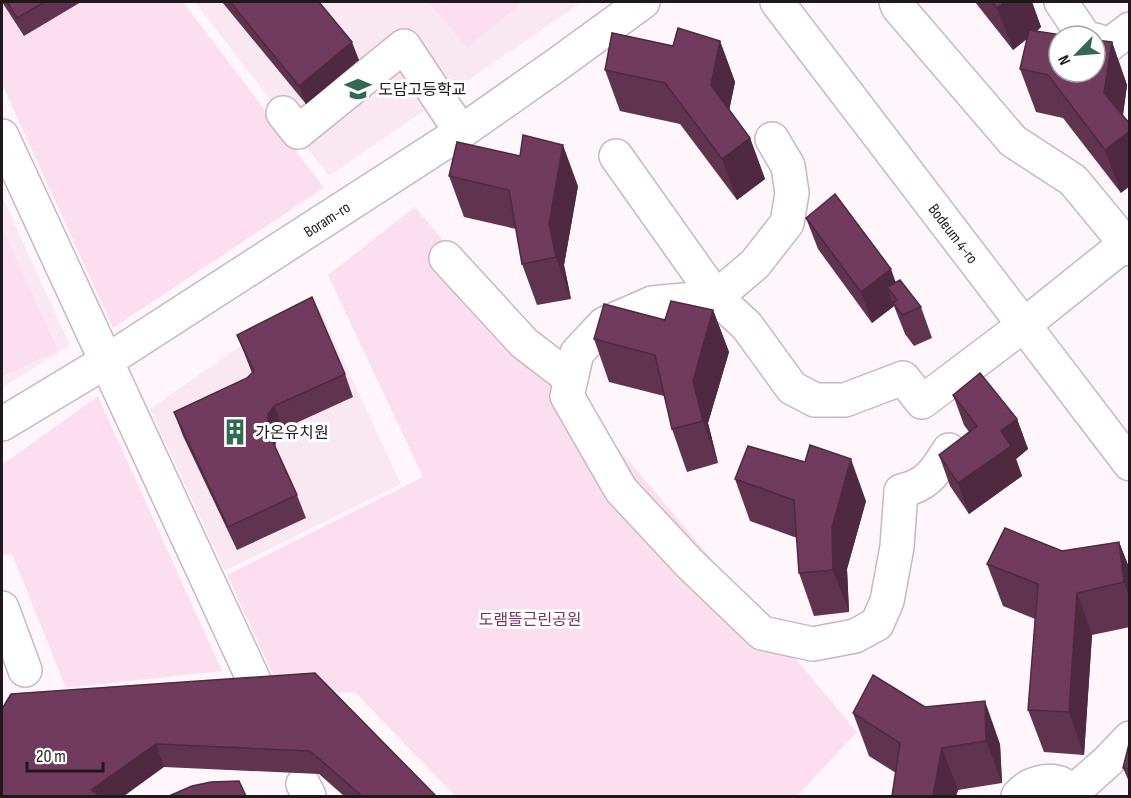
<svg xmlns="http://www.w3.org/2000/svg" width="1131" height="798" font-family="'Sofia Sans Condensed','Noto Sans KR',sans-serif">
	<rect width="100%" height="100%" fill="#fff6fb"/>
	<path fill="#f9e8f1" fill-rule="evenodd" d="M195 2H582L329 176Z
		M2 196 70 345 2 388Z
		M313 295 401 484 225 571 150 409ZM262 394 283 429 276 437 275 452Z"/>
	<path fill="#fbdfef" d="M2 2H183L324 188 113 328 2 84Z
		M428 2H522L468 48Z
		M415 207 857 732 797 796H455L355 692 282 694 227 575 423 477 328 275Z
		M2 228 58 350 2 377Z
		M98 396 222 671 66 688 12 554 2 555V465Z"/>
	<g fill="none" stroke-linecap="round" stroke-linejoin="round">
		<g stroke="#cab6c1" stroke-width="36">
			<g id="minor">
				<path id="s1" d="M777 2 1130 464"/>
				<path d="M896 2 898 7 1013 141 1073 180 1130 249"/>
				<path d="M1061 2 1084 36"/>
				<path d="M1095 40 1109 45 1130 29"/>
				<path d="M283 113 298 132 404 46 461 132"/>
				<path d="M2 136 257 687"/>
				<path d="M772 139 788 166 792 193 787 223 755 264 716 297 652 303 604 324 577 353 567 396 621 490 689 563 762 633 813 644 855 636 877 624 887 601 897 547 901 491C928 485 935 472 949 450"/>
				<path d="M616 156 716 297 747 326 792 388 815 400H845L903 378 922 402 1024 325 1130 240"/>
				<path d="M446 258 524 343 571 379"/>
				<path id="s2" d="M2 424 105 362 461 132 555 66 643 2"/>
				<path d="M2 608 25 670"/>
				<path d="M303 784 309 796"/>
				<path d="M1073 792 1108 761 1130 738"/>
				<path d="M1018 796C1033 778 1062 775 1076 796"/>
			</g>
		</g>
		<use href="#minor" stroke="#fff" stroke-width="33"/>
	</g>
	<path fill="#60334f" d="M2 2H81L24 36Z
		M222 2H319L359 60 306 104Z
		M975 2H1032L1041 27 1036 32 1112 42 1127 85 1123 116 1121 193 1063 118 1036 112 1020 69 1027 39 1013 50Z
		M720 41 735 82 729 110 750 138 765 179 737 200 680 124 620 111 605 70 673 46Z
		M449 176 578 186 564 265 571 299 537 305 522 264 516 229 464 217Z
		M806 218 896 282 921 307 932 338 914 346 905 334 894 306 872 323 818 249Z
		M713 310 729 352 708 423 718 463 687 472 672 429 664 396 609 382 594 339 665 320Z
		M237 335 345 374 353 397 283 429 276 437 275 448 297 495 306 518 237 550 183 436 174 412 247 378 252 373Z
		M953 395 1017 419 1028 449 1016 459 1022 476 969 514 950 486 939 455 969 432 964 425Z
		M735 479 866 501 847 569 849 612 814 616 799 573 797 538 750 521Z
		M1119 542 1130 570V627L1092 635 1084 755 1044 752 1028 710 1035 619 1003 606 987 564Z
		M315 673 436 796H344L319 774 164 767 2 796Z
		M925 707 1000 744 1002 783 958 790 956 796H892L896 773 869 756 853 713Z
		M1130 740V784L1123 768Z"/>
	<path fill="#4e2940" d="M1005 2H1032L1041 27 1013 50 997 8Z
		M720 41 735 82 726 126 711 85Z
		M352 42 359 60 306 104 299 86Z
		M1112 42 1127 85 1120 135 1104 93Z
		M1130 131V186L1121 193 1105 150Z
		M750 138 765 179 737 200 722 159Z
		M563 145 578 186 564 265 571 299 556 257 549 224Z
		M891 269 902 300H897L887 287 894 306 872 323 861 292Z
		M713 310 729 352 708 423 718 463 703 421 693 381Z
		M274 406 283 429 276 437 275 452 267 429 268 414Z
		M1017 419 1028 449 1016 459 1022 476 969 514 958 483 1001 431Z
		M851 459 866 501 847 569 849 612 833 570 832 527Z
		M1119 542 1130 570V598L1124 582Z
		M1077 593 1092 635 1084 755 1069 712Z
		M985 701 1000 744 1002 783 986 741Z
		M156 744 164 767 124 796H93L91 790Z
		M942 748 958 790 956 796H933Z"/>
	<path fill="#703b5c" stroke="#4e2940" stroke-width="1.5" d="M7 2H45L17 18Z
		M230 2H319L352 42 299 86Z
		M992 2H1005L997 8Z
		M678 28 720 41 711 85 750 138 722 159 665 83 605 70 612 33 673 46Z
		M1029 30 1068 36H1059V72H1095V40L1112 42 1104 93 1130 124V131L1105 150 1048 75 1020 69Z
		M523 135 563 145 549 224 556 257 522 264 509 190 449 176 457 142 520 156Z
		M835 194 891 269 861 292 806 218Z
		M900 280 921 307 902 315 893 303 897 300 887 287Z
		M312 297 345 374 274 406 268 414 267 429 297 495 228 527 174 412 247 378 254 371 237 335Z
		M671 301 713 310 693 381 703 421 672 429 655 355 594 339 604 304 665 320Z
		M980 373 1017 419 1001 431 1011 446 958 483 939 455 977 426 953 395Z
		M810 445 851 459 832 527 833 570 799 573 794 500 735 479 748 446 805 462Z
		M1005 528 1062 551 1119 542 1124 582 1077 593 1069 712 1028 710 1038 584 987 564Z
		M315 673 436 796H362L310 751 156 744 91 790 101 796H2V709L11 694Z
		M873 675 925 707 985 701 986 741 942 748 933 796H892L900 743 853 713Z
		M1130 740V769L1123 768Z
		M239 781 246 796H169L192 786 211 782Z"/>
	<defs>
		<g id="school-bare" transform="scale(2.07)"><path d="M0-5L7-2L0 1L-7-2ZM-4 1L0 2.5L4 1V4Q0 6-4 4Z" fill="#326a51" stroke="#fff" stroke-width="2.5" paint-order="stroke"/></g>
		<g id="building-bare" transform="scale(2.07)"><path d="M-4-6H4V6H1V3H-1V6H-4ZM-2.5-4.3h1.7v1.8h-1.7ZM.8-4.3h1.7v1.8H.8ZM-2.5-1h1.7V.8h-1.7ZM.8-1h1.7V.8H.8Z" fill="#326a51" stroke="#fff" stroke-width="2.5" paint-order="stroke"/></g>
	</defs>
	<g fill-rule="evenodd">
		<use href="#school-bare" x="358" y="89"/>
		<use href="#building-bare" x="235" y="432"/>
	</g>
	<g text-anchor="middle" stroke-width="6" stroke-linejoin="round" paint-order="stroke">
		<g font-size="16" fill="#1f181c" stroke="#fff" text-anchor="start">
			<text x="378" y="95">도담고등학교</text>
			<text x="255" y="438">가온유치원</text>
		</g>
		<g font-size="16" fill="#1f181c" stroke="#fff">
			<text dy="6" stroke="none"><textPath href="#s2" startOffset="384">Boram-ro</textPath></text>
			<text dy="6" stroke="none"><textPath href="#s1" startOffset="291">Bodeum 4-ro</textPath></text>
		</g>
		<g font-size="16" fill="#7b3262" stroke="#fff">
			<text x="530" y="625">도램뜰근린공원</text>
		</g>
	</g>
	<rect width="1131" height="798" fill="none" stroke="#1f181c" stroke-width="6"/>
	<g transform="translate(1077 54) rotate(245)"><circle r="28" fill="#ffffff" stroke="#a5a3a4" stroke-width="1.5"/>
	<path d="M0-4.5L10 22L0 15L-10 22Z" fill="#326a51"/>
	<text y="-9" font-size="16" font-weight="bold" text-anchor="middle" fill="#1f181c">N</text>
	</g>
	<path d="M27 762v9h76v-9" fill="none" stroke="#1f181c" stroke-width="3"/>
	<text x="36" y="762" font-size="18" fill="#1f181c" stroke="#ffffff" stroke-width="4.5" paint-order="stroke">20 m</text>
</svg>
